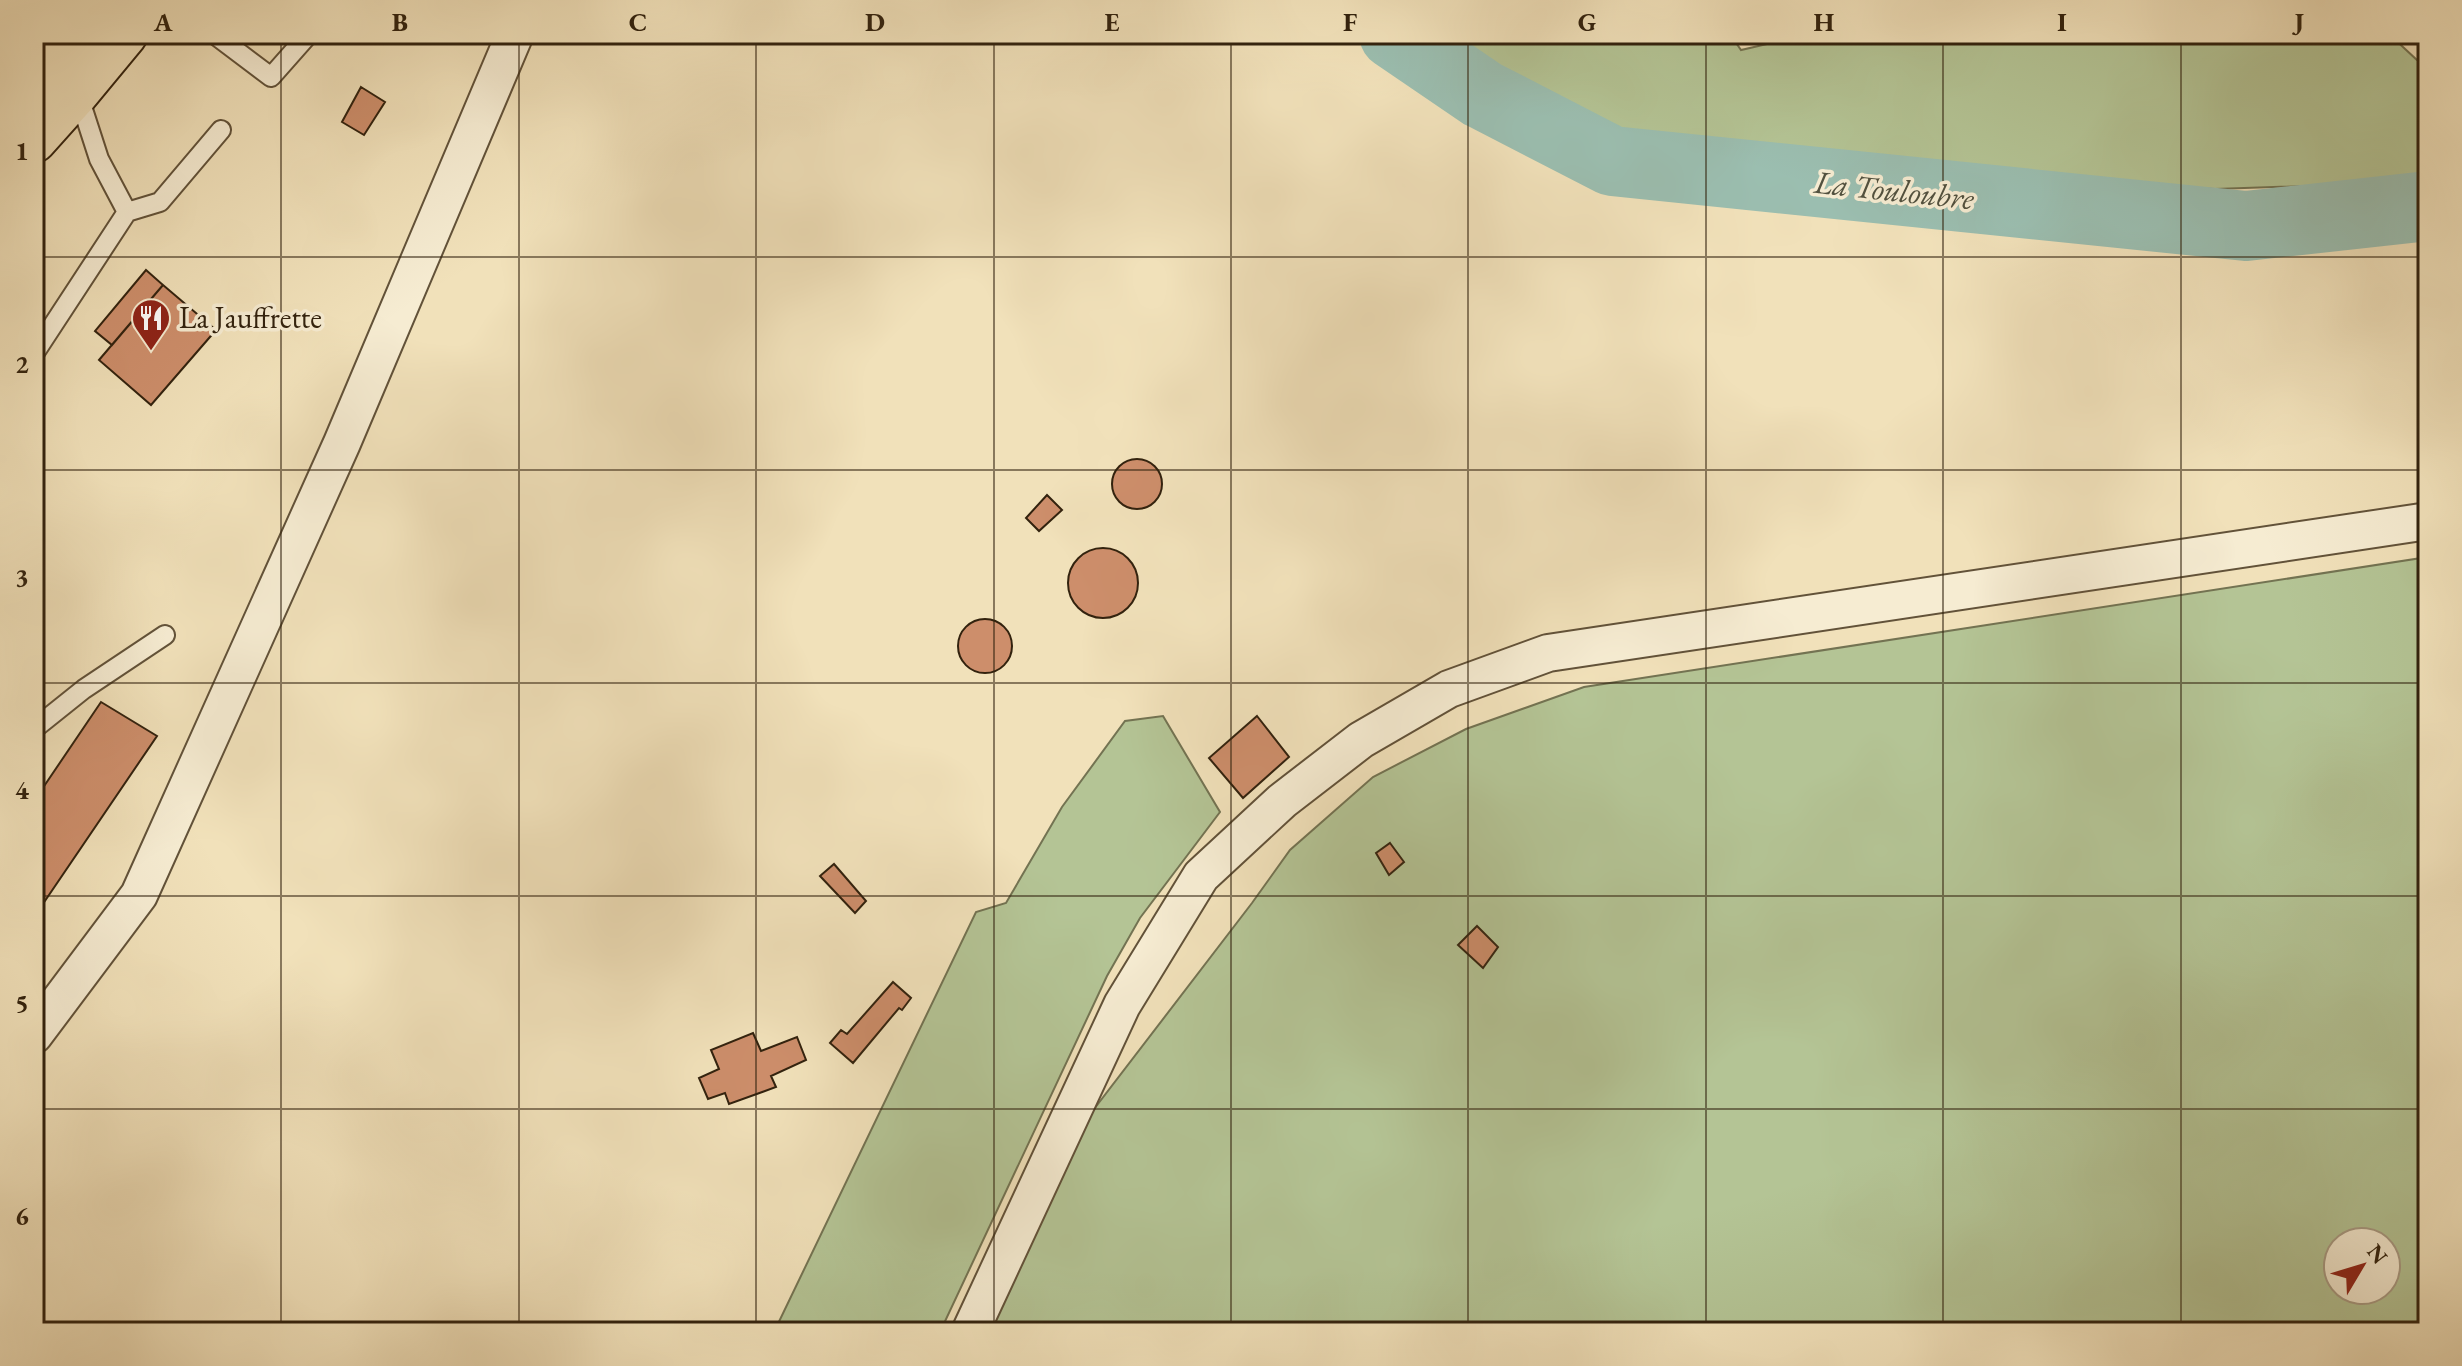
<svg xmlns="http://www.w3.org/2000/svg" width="2462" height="1366" font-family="'EB Garamond',serif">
	<rect width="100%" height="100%" fill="#f1e1ba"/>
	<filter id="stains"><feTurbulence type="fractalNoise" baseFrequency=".0025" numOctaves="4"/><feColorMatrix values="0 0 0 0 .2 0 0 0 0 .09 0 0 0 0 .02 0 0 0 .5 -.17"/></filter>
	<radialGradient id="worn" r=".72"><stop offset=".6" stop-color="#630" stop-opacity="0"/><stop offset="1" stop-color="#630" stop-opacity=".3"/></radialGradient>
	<path fill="#b4c495" stroke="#737352" stroke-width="2" fill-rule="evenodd" d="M1431 34H1730L1741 50 1811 34H2389L2417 60 2428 63V182L2215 189 1876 177 1699 144 1593 130Z
		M2428 557V1332H988L1078 1130 1252 903 1290 850 1373 777 1466 729 1584 687ZM2338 1242H2386V1290H2338Z
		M1163 716 1220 812 1140 918 1107 976 940 1332H774L976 912 1006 903 1062 807 1125 721Z"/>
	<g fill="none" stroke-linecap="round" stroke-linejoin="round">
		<path stroke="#9bbeb0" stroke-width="70" d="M1394 34 1482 94 1612 161 2246 226 2428 206"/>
	</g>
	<path fill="#cd8e6b" stroke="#32220e" stroke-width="2" d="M361 87 385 102 364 135 342 122Z
		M146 270 163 285 112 345 95 331Z
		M163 285 216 330 151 405 99 360Z
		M1112 484a25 25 0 1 1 50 0a25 25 0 1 1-50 0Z
		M1047 495 1062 510 1039 531 1026 518Z
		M1068 583a35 35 0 1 1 70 0a35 35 0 1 1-70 0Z
		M958 646a27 27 0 1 1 54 0a27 27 0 1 1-54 0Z
		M101 702 157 736 34 917V801Z
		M1257 716 1289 757 1243 798 1209 758Z
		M1390 843 1404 862 1389 875 1376 853Z
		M834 864 866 901 855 913 820 876Z
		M1477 926 1498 947 1483 968 1458 945Z
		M893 982 911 998 902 1010 899 1008 853 1063 830 1043 841 1030 847 1034Z
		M753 1033 761 1051 797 1037 806 1060 771 1076 776 1087 729 1104 725 1093 708 1099 699 1078 719 1069 711 1050Z"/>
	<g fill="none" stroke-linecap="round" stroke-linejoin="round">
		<g stroke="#625239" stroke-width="22">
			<path id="service" d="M214 34 271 77 309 34
				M127 212 160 202 221 130
				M34 354 127 212 99 159 78 94
				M34 729 84 689 165 635"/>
		</g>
		<g stroke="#625239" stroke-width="40">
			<path id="minor" d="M34 1035 139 895 342 443 515 34
				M970 1332 1122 1005 1201 876 1282 801 1361 740 1449 689 1548 653 2428 521"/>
		</g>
		<g stroke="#32220e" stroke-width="48">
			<path id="primary" d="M34 79 71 34
				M34 140 77 92 125 34"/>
		</g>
		<use href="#service" stroke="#f6ecd2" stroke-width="18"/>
		<use href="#minor" stroke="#f6ecd2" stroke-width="36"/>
		<use href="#primary" stroke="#f1e1ba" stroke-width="44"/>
	</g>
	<path fill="none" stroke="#32220e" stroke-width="2" stroke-opacity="0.55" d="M281 34V1332M519 34V1332M756 34V1332M994 34V1332M1231 34V1332M1468 34V1332M1706 34V1332M1943 34V1332M2181 34V1332M34 257H2428M34 470H2428M34 683H2428M34 896H2428M34 1109H2428"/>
	<defs>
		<g id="restaurant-pin" transform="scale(2)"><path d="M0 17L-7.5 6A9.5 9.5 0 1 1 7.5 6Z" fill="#8f2418" stroke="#f6ecd2"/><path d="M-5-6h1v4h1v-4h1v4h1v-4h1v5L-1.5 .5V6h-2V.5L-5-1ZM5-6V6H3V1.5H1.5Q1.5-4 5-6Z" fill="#fff"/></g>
	</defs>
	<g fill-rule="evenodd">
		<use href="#restaurant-pin" x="151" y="318"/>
	</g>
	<g text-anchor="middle" stroke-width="7" stroke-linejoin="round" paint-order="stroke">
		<g font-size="30" fill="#32220e" stroke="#f6ecd2" text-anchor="start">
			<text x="179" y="328">La Jauffrette</text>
		</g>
		<g font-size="32" font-style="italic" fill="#52513f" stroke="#f6ecd2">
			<text transform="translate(1894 190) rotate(6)" y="11">La Touloubre</text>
		</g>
	</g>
	<rect width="2462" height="1366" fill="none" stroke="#f1e1ba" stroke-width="88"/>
	<g transform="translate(2362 1266) rotate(52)"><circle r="38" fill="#f6ecd2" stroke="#a89b84" stroke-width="2"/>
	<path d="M0-6L14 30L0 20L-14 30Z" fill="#8f2418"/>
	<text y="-12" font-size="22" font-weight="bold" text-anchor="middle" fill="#32220e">N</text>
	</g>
	<rect x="44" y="44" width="2374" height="1278" fill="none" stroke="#32220e" stroke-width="3"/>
	<g font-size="26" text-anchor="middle" font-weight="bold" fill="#32220e">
		<text x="163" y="31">A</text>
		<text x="400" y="31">B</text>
		<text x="638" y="31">C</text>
		<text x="875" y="31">D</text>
		<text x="1112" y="31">E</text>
		<text x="1350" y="31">F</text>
		<text x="1587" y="31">G</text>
		<text x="1824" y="31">H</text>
		<text x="2062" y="31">I</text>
		<text x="2299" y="31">J</text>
		<text x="22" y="160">1</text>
		<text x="22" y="373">2</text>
		<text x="22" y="586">3</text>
		<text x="22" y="799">4</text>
		<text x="22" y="1012">5</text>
		<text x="22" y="1225">6</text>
	</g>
	<rect width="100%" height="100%" filter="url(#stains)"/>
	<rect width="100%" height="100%" fill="url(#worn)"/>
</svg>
